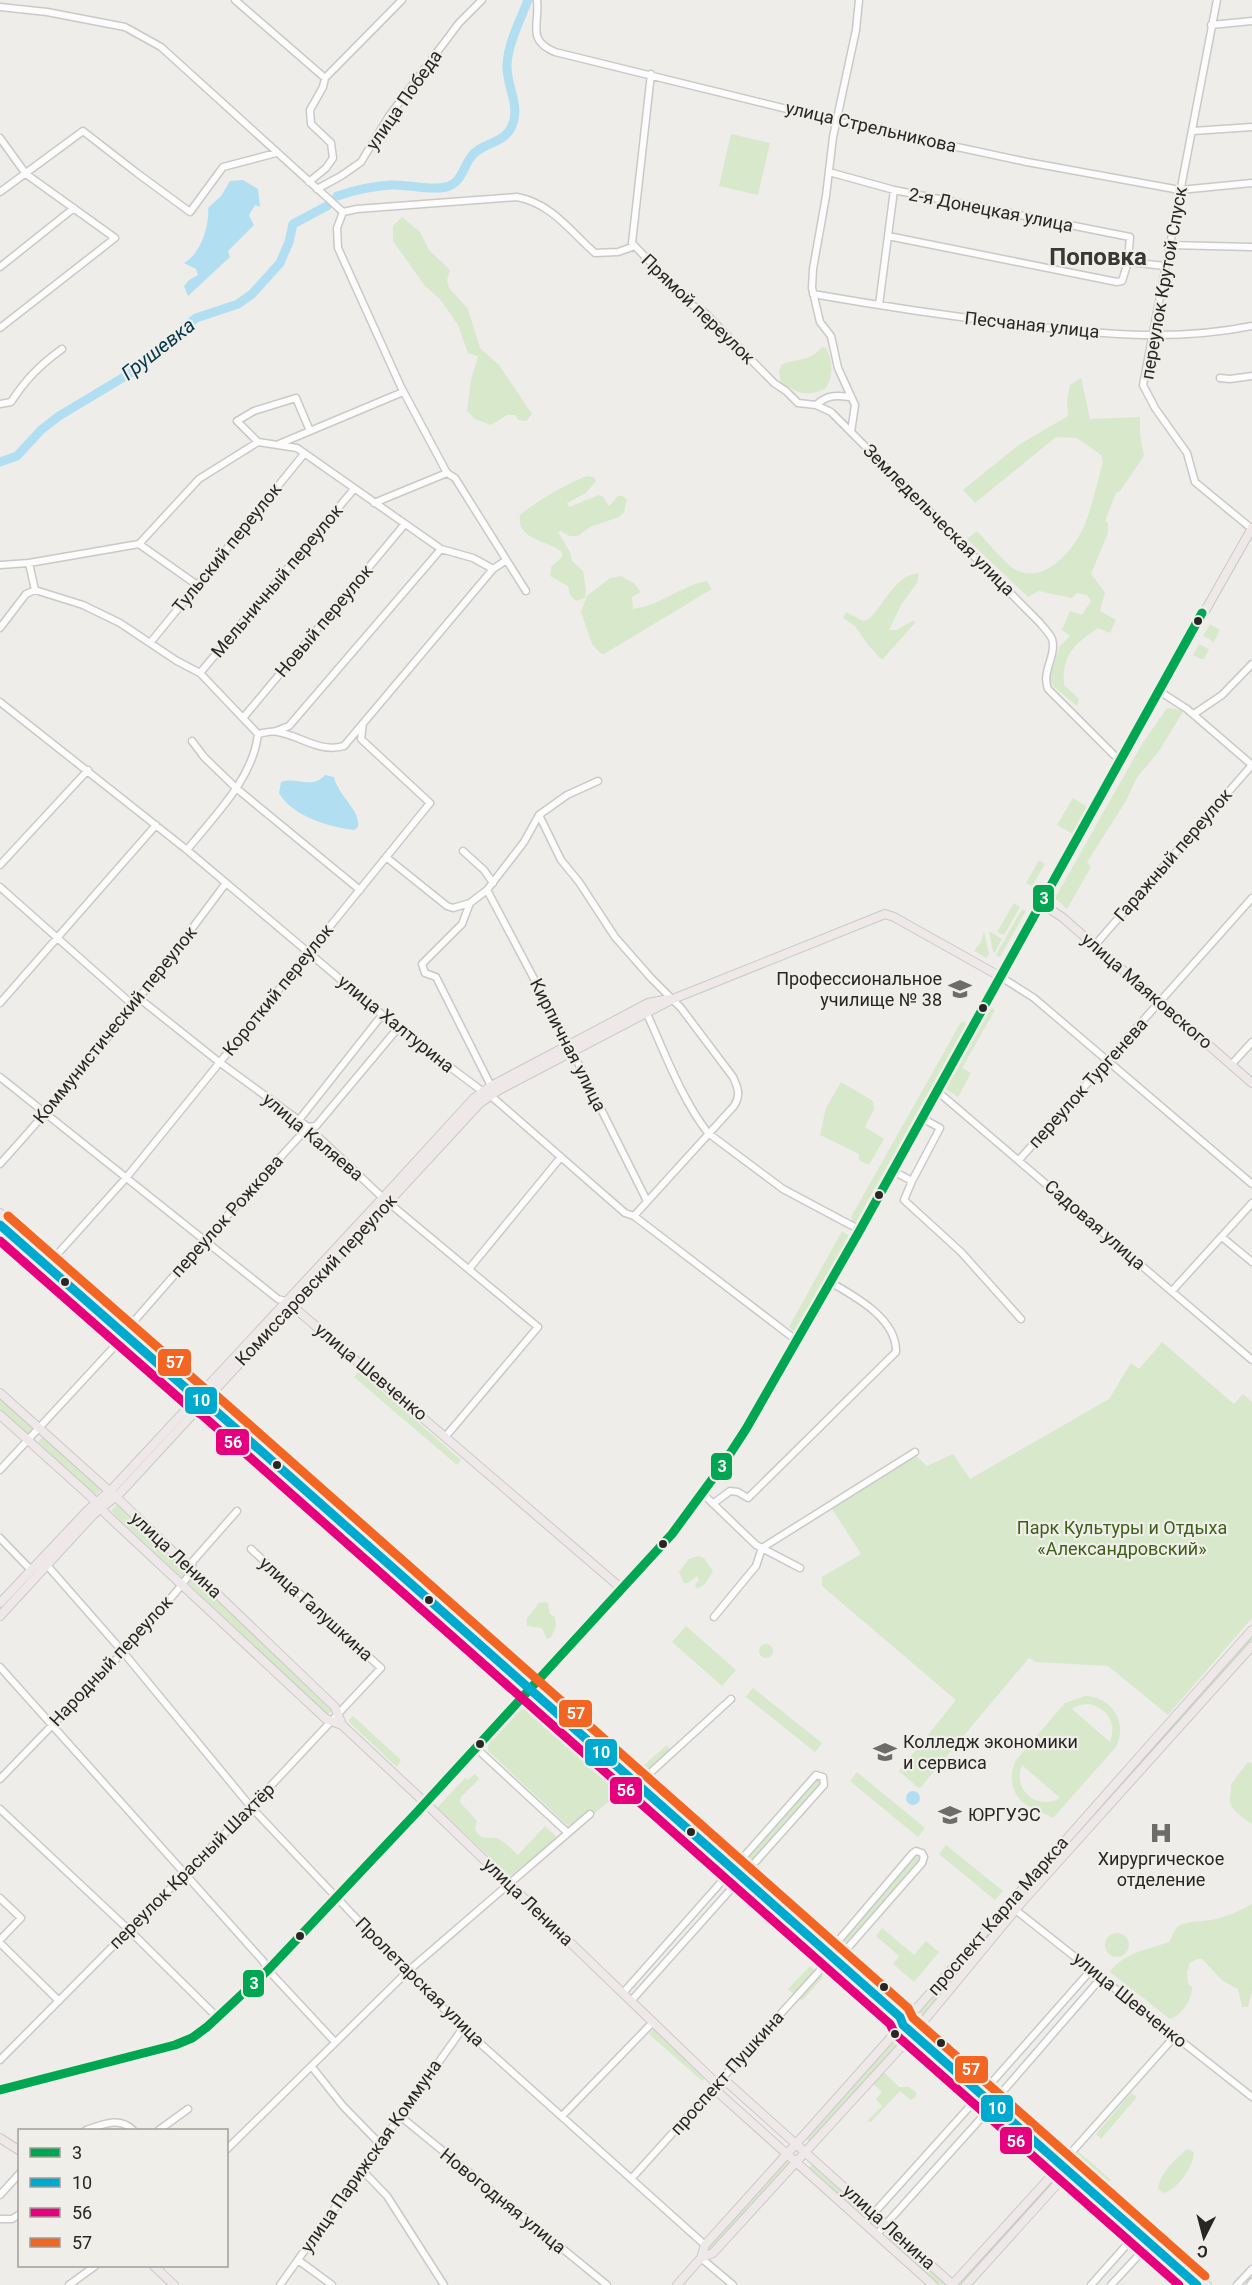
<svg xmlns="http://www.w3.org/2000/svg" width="1252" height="2285" font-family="Roboto,sans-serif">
	<rect width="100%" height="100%" fill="#eeedea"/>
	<path fill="#d8e8cb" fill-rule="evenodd" d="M731 134 770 143 758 195 719 186Z
		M402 217 420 232 429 250 450 270 447 280 449 288 468 309 480 348 499 365 532 414 526 421 518 420 515 415H507L491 425 475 419 467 411 471 380 478 356 468 353 458 325 440 299 425 286 393 241V226Z
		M822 347 826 348C833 361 834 377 825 389 804 398 799 392 781 383L779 372 781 365C796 358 811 362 822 347Z
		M1081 378 1090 419 1140 417V434L1144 456 1120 491 1116 493 1105 521 1108 523V533L1091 574 1105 592 1100 611 1116 620 1110 633 1098 628C1074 644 1062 655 1064 685L1079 699 1077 706 1054 687 1049 678 1060 646 1070 636 1062 630 1070 611 1082 615 1091 601 1087 595 1077 593 1072 598 1039 591 1028 597 967 539 977 531C986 540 1006 565 1016 570 1046 585 1075 548 1085 524 1093 504 1097 482 1103 462L1101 455 1077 438 1056 437 975 503 963 490 1020 444 1068 416 1067 400 1070 385Z
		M587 476 593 477 596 481 586 493 567 503 569 507 599 495 603 497 609 506 618 496H622L627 499 624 512 619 517 590 527 578 536H570L561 531 558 532 570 552 572 561 583 571 586 590 585 598 576 601 570 595 568 586 550 576 551 567 562 557V552C547 540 516 540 520 515 537 501 566 484 587 476Z
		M919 573 917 583 901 605 889 630H896L914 620 915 623 882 660 869 646 855 626 843 618 846 612 863 621 869 619C884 605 895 575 919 573Z
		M621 576 634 583 641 592 632 597 633 609C662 605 680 586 707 581L712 589 604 654 600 653 592 644 581 612 587 596 610 578Z
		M1210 624 1220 630 1213 643 1210 639 1203 636Z
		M1199 644 1209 649 1204 659H1201L1193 655Z
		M1167 708 1184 710 1159 751 1136 779 1126 801 1087 862 1091 867 1067 909 1055 898 1142 744Z
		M1073 798 1089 808 1073 834 1057 825Z
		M1039 860 1045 864 1032 886 1026 883Z
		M1014 903 1020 907 1004 935 997 932Z
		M1022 909 1026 911 1000 957 996 955Z
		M984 931 989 954 986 958 974 951 981 942Z
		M989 931 1002 939 995 952H993Z
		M990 1007 995 1010 962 1068 971 1073 958 1097 944 1088Z
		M961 1022H965L966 1025 856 1222H853L851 1217Z
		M841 1082 873 1101 874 1109 865 1127 884 1139 869 1165 859 1160V1154L820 1135 826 1108Z
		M842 1231 849 1236 795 1332 789 1327Z
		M0 1236 38 1270V1273L0 1242Z
		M1162 1342 1234 1404 1243 1394 1252 1402V1618L1168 1715 1108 1666 1036 1662 1029 1658 920 1788 917 1787 899 1771 956 1700 822 1586V1577L861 1554 831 1507 915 1455 927 1466 953 1454 970 1479 1109 1399 1131 1363 1139 1369Z
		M359 1371 461 1460 457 1465 354 1377Z
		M0 1395 35 1427 28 1434 0 1409Z
		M44 1435 102 1489 95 1496 38 1442Z
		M117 1504 188 1571 182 1578 111 1511Z
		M699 1556 704 1558 713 1571 705 1584 697 1589 695 1584 699 1581 697 1576 688 1583H684L679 1572 689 1559Z
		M193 1576 333 1709 327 1716 187 1582Z
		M545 1602 548 1603 550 1614 555 1617 556 1626 551 1637 547 1639 542 1628 527 1626V1618L539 1603Z
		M433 1607 517 1686 513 1690 429 1611Z
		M686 1626 736 1670 722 1686 672 1642Z
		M1252 1636V1641L1021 1899 1019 1897Z
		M759 1651a7 7 0 1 1 14 0a7 7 0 1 1-14 0Z
		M753 1688 822 1743 815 1752 746 1697Z
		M551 1695 636 1772 667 1745 670 1750 638 1780 548 1700Z
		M1085 1696C1112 1697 1128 1722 1116 1747L1053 1818C1045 1813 1036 1811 1028 1806 1011 1796 1008 1776 1016 1760L1065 1703ZM1090 1704C1108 1709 1117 1724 1110 1742L1072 1709 1079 1705ZM1022 1765 1060 1798C1037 1811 1012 1790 1022 1765Z
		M531 1699 628 1785 593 1815 589 1812 572 1826 567 1825 488 1751V1745Z
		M353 1716 401 1760 397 1767 348 1721Z
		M1248 1762 1252 1764V1824C1244 1818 1229 1810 1230 1799 1230 1793 1232 1790 1231 1784Z
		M857 1772 925 1828 918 1837 850 1781Z
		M475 1774 479 1779 461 1797 460 1802 477 1821 475 1828C480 1843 489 1835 499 1839 506 1843 512 1850 518 1855L545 1826 558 1838 510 1876 437 1808 465 1778 468 1780Z
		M817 1778 822 1782 749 1866 744 1861Z
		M946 1845 1003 1891 995 1900 939 1854Z
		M913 1856 918 1857 920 1861 846 1949 838 1943Z
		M1252 1904V1990L1248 2007H1242L1238 1989 1223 1981 1202 1959H1197L1190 1963 1187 1972 1188 1984 1192 1987C1192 2000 1182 2015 1170 2019L1110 1972C1122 1953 1150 1949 1169 1942 1172 1937 1174 1929 1179 1926 1189 1920 1201 1922 1212 1920 1226 1917 1240 1911 1252 1904Z
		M1004 1911 1008 1915 923 2015 919 2012Z
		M882 1928 914 1955 926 1941 939 1952 914 1982 893 1964 899 1956 876 1936Z
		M1105 1945a12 12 0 1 1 24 0a12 12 0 1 1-24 0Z
		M810 1966 823 1977 802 2001 788 1989Z
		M654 2029 706 2077 702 2081 649 2034Z
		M899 2035 904 2039 810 2142 805 2138Z
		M884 2072 899 2087H909L916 2092V2097L911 2100 900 2091 871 2122 867 2121 882 2106 876 2099 882 2092 873 2084Z
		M1131 2093 1137 2097 1101 2139 1096 2134Z
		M1187 2149 1194 2152C1194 2166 1178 2189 1164 2193L1158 2189C1161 2171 1174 2161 1187 2149Z
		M1079 2152 1111 2180 1107 2185 1075 2157Z
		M785 2160 791 2165 712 2252 703 2255 706 2246Z
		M813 2164 865 2211 861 2216 808 2169Z
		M1060 2172 1059 2177 964 2285H958Z
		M892 2235 947 2284 937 2285 887 2240Z"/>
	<path fill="#b2def2" d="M243 180 258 189 260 207 255 205 249 215 254 225 228 251 230 257 188 296 184 286 189 280 198 275 196 269 184 263C200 255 210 225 208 208L221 196 230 181Z
		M325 775 334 777C338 796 361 810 358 827L354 830C329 827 292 816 279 793L281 782C297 776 312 790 325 775Z
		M906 1798a7 7 0 1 1 14 0a7 7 0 1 1-14 0Z"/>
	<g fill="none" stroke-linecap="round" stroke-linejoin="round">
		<path stroke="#b2def2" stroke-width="9" d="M337 196C355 190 372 186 391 185 408 184 429 191 446 187 461 184 463 167 471 157 480 143 503 144 511 128 522 106 506 87 507 65 508 43 520 21 528 0
			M0 462 17 456 41 430 59 416 134 371 196 318 238 304 252 294 280 263 289 242 293 224 327 206"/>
		<g stroke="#c9c9c6" stroke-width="9">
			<path id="minor" d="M235 0 325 78
				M537 0C540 24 526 40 555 52L836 121 1027 162 1180 190 1252 183
				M859 0 856 30 833 137 826 196 813 269 812 288 820 322 831 336 838 368 855 405 851 432 1040 623C1044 628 1050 634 1052 639 1057 656 1041 671 1048 689L1121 762
				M1217 0 1143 385 1155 408 1187 453 1195 482 1252 529
				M0 7 47 12 125 27 161 47 343 212 337 228 338 248 401 387 447 473 455 478 526 591
				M1211 25 1252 21
				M651 74 632 243 690 304 704 312 774 383 786 391 798 403 816 405 831 412 851 432
				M1193 131 1252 127
				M0 138 26 174 115 238 0 328
				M829 172 894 190 1130 237 1128 262 1122 281 1117 282 888 236
				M309 182 326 168 333 158 331 143 311 124 310 110 323 87 325 78 402 0
				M317 189 341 176 361 162 389 116 459 23 482 0
				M0 192 83 131 137 173 190 212 223 167 276 153
				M343 212 357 209 517 197C551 203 571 232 595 253L618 252 635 246
				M1169 245 1252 247
				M1128 262 1165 266
				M0 267 74 208
				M813 294C881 306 948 316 1016 324 1095 334 1174 342 1252 326
				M879 305 894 190
				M1220 378 1230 379 1252 376
				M0 404 11 402C26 379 40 365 62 349
				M816 405C827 395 835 395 849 397
				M258 442 237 421 254 411 296 398 310 431
				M279 444 403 392
				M374 503 447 473
				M139 544 197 585
				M29 563 35 590
				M0 565 29 563 139 544 199 479 258 442 297 448 441 549 473 558 493 569
				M0 628 26 594 35 590 83 605 120 623 177 661 200 673 258 734
				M150 643 304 454
				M200 673 354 489
				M1159 691 1187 709 1252 765
				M0 702 187 850 398 1028 482 1091 491 1096 625 1213 634 1216 796 1340
				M1194 714 1222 695 1252 664
				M243 718 404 525
				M276 731 289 726 441 549
				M258 734C264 733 272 730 278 732 301 736 319 753 344 746L493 569 505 561
				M192 741 204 757 236 788 360 890
				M539 815 561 860 579 882 615 937 651 978 681 1008 733 1077C738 1088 741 1095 734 1106L634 1216
				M187 850C214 816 253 779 258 734
				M463 851 484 870 493 883
				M386 857 447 906 453 908 470 903
				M0 865 88 770
				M0 887 134 1006
				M487 890 569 1045 647 1201
				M1095 945 1252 765
				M1001 977 1034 998 1252 1184
				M140 999 219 1062 308 1127 383 1198 538 1327 446 1436
				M0 1003 156 825
				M647 1014C665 1053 681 1098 708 1133L783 1189 860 1230
				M1231 1065 1252 1042
				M0 1077 278 1299 285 1301
				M491 1086 436 977 425 973 422 964 462 924 470 903 487 890 524 842 539 815 567 795 598 781
				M937 1091 1252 1360
				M922 1118 940 1128 912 1181 904 1200 961 1252 1021 1319
				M299 1120 382 1015
				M1019 1160 1252 898
				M0 1164C81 1075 154 980 226 883
				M893 1171 912 1181
				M1222 1237 1252 1262
				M53 1259 126 1178 430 803 361 739 363 723
				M469 1269 561 1157
				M1172 1291 1252 1203
				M129 1327 204 1241 308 1127 316 1126 398 1028
				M0 1470 125 1335
				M702 1493 756 1545 800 1568
				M714 1503 730 1491 738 1492 748 1498 896 1352C897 1319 856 1297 830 1282
				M0 1538 31 1570
				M45 1563 123 1652 251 1807 407 1972 463 2028 705 2245
				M714 1617 756 1566 762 1548 915 1452
				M0 1667 263 1961 268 1970 335 2042
				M476 1748 568 1833
				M0 1779 123 1652 176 1592 190 1574 193 1561 237 1511
				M638 1784 731 1699
				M0 1809 129 1930 217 2017
				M0 1898 21 1918 0 1940
				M1008 1904 1252 2097
				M0 1943 59 2001
				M623 1993 816 1775 823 1777 824 1785 631 2001
				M0 2060 251 1807 381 1668 251 1549
				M312 2067 343 2106 379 2143
				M986 2089 1092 1969
				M997 2098 1102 1977
				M400 2116 607 2285
				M562 2116 653 2022
				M86 2130C102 2125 119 2116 133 2130
				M159 2130 188 2109
				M226 2150 407 1972 590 1814
				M1067 2162 1070 2154 1175 2036
				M361 2169 387 2196 444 2285
				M631 2179 823 1967 836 1961 845 1951 922 1863 924 1857 922 1853 916 1851 913 1853 828 1953 823 1967
				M0 2195 20 2173
				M0 2219H12L20 2214
				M865 2223 981 2094
				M877 2234 993 2105
				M701 2258 733 2285
				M298 2260 332 2285
				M69 2285 95 2266
				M280 2285 463 2028
				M1091 2285 1138 2232
				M1111 2285 1150 2243
				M1237 2285 1252 2269
				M1250 2285 1252 2282"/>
		</g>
		<g stroke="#c9c9c8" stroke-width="10">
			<path id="major" d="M1039 902 1062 917 1252 1083
				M0 1213 204 1396
				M0 1225 197 1398 209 1405C440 1608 669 1814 900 2017L903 2025 913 2034 1197 2285
				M290 1304 621 1588
				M0 1393 116 1497 335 1707 342 1725
				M0 1415 90 1496 108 1516 326 1719 342 1725 419 1797 713 2080 720 2094 933 2285
				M0 1603 88 1510 113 1488 379 1202 474 1098 491 1086 648 1003 669 999
				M0 1616 93 1515 120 1493 480 1103 499 1090 673 999 885 914 894 917 1001 977
				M904 2018 918 2027 1207 2285
				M713 2080 729 2084 953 2285
				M0 2090 175 2045 192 2038 207 2027 268 1970 418 1811 672 1534 722 1466 746 1429 860 1230 1001 977 1044 895 1252 528
				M0 2138 20 2151
				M701 2258 705 2245C889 2042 1069 1835 1252 1630
				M154 2266 174 2285
				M677 2285 701 2258 713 2253 913 2034 1022 1902 1252 1646
				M952 2285 1064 2162
				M966 2285 1069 2171"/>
		</g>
		<use href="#minor" stroke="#fcfcfc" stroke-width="6"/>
		<use href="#major" stroke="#eee8e9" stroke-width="8"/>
		<g stroke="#f0eee8" stroke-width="14">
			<path id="bus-1" d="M0 2090 175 2045 192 2038 207 2027 268 1970 418 1811 672 1534 722 1466 746 1429 860 1230 1202 613"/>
		</g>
		<g stroke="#f0eee8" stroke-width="14">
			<path id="bus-2" d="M0 1225 197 1398 209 1405 900 2017 903 2025 1197 2285"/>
		</g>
		<g stroke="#f0eee8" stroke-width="14">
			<path id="bus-3" d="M0 1241 189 1407 202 1415 890 2024 895 2034 1179 2285"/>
		</g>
		<g stroke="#f0eee8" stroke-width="14">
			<path id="bus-4" d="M8 1216 204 1388 217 1396 908 2008 913 2018 1205 2276"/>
		</g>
		<use href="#bus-1" stroke="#00a651" stroke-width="9"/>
		<use href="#bus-2" stroke="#00a9ce" stroke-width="9"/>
		<use href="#bus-3" stroke="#e5007d" stroke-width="9"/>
		<use href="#bus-4" stroke="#f26522" stroke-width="9"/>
	</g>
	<defs>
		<g id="university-bare" transform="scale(1.8)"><path d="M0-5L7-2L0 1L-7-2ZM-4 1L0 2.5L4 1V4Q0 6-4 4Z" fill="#6d6c6a" stroke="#f0eee8" stroke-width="2.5" paint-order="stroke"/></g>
		<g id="hospital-bare" transform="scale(1.8)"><path d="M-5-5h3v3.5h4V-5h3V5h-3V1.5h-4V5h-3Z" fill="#6d6c6a" stroke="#f0eee8" stroke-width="2.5" paint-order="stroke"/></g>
	</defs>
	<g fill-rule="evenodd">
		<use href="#university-bare" x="960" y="989"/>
		<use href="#university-bare" x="885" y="1752"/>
		<use href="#university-bare" x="950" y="1815"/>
		<use href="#hospital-bare" x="1161" y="1833"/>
	</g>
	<g fill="#282725" stroke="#f0eee8" stroke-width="2">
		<circle cx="1198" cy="621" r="5"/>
		<circle cx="983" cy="1008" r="5"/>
		<circle cx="879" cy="1195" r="5"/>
		<circle cx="65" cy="1282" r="5"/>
		<circle cx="277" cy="1465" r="5"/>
		<circle cx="663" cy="1544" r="5"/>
		<circle cx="429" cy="1600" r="5"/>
		<circle cx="480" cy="1744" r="5"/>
		<circle cx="691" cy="1832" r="5"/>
		<circle cx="300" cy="1936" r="5"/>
		<circle cx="884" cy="1987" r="5"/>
		<circle cx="895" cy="2034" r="5"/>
		<circle cx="941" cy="2043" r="5"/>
	</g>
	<g text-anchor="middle" stroke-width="4.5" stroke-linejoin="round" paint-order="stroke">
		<g font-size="18" fill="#282725" stroke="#f0eee8">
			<text transform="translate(404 100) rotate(-55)" y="6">улица Победа</text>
			<text transform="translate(871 127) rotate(13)" y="6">улица Стрельникова</text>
			<text transform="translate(991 210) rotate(11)" y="6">2-я Донецкая улица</text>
			<text transform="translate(1164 283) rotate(-80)" y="6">переулок Крутой Спуск</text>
			<text transform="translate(698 309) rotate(44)" y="6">Прямой переулок</text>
			<text transform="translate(1032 325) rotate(6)" y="6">Песчаная улица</text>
			<text transform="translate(939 520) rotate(45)" y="6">Земледельческая улица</text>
			<text transform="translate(227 548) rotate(-51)" y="6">Тульский переулок</text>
			<text transform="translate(277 581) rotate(-50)" y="6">Мельничный переулок</text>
			<text transform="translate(324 621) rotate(-50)" y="6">Новый переулок</text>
			<text transform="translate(1173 855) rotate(-49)" y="6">Гаражный переулок</text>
			<text transform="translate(278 990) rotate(-51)" y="6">Короткий переулок</text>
			<text transform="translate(1147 991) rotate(41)" y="6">улица Маяковского</text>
			<text transform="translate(396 1024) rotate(39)" y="6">улица Халтурина</text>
			<text transform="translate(115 1025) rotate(-51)" y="6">Коммунистический переулок</text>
			<text transform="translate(568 1045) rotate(63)" y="6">Кирпичная улица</text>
			<text transform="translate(1088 1083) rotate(-48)" y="6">переулок Тургенева</text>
			<text transform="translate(313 1137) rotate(40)" y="6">улица Каляева</text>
			<text transform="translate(227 1216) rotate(-48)" y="6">переулок Рожкова</text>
			<text transform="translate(1095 1225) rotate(41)" y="6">Садовая улица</text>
			<text transform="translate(316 1280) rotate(-47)" y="6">Комиссаровский переулок</text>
			<text transform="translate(371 1372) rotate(40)" y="6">улица Шевченко</text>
			<text transform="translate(176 1555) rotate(43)" y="6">улица Ленина</text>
			<text transform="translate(316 1609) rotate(42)" y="6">улица Галушкина</text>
			<text transform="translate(111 1661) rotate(-47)" y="6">Народный переулок</text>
			<text transform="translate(192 1866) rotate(-45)" y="6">переулок Красный Шахтёр</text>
			<text transform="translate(528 1902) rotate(44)" y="6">улица Ленина</text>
			<text transform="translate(998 1916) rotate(-49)" y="6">проспект Карла Маркса</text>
			<text transform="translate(420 1982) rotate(45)" y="6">Пролетарская улица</text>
			<text transform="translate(1130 2000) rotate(39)" y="6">улица Шевченко</text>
			<text transform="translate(727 2073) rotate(-48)" y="6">проспект Пушкина</text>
			<text transform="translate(371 2156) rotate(-55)" y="6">улица Парижская Коммуна</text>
			<text transform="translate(503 2201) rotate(39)" y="6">Новогодняя улица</text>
			<text transform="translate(889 2227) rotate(42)" y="6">улица Ленина</text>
		</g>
		<g font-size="18" fill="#282725" stroke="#f0eee8" text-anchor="start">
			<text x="942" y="985" text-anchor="end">Профессиональное<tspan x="942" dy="21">училище № 38</tspan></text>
			<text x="903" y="1748">Колледж экономики<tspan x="903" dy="21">и сервиса</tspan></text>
			<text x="968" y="1821">ЮРГУЭС</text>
			<text x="1161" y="1865" text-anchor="middle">Хирургическое<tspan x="1161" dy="21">отделение</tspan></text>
		</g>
		<g font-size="18" fill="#3c5f18" stroke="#f0eee8">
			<text x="1122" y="1534">Парк Культуры и Отдыха<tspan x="1122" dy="21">«Александровский»</tspan></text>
		</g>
		<g font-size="20" font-style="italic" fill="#00374c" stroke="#f0eee8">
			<text transform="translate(158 349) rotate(-38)" y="7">Грушевка</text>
		</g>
		<g font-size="24" font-weight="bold" fill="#3a3834" stroke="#f0eee8">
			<text x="1098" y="265">Поповка</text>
		</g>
	</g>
	<g stroke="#f0eee8" stroke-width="2">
		<rect x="1032" y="884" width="23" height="29" rx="6" fill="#00a651"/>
		<rect x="157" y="1348" width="35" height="29" rx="6" fill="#f26522"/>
		<rect x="184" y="1386" width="34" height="29" rx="6" fill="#00a9ce"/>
		<rect x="215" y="1428" width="35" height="28" rx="6" fill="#e5007d"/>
		<rect x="710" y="1452" width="23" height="29" rx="6" fill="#00a651"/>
		<rect x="558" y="1699" width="35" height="29" rx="6" fill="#f26522"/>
		<rect x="584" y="1738" width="34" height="29" rx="6" fill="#00a9ce"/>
		<rect x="609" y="1776" width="34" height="29" rx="6" fill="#e5007d"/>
		<rect x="242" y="1969" width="23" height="29" rx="6" fill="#00a651"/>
		<rect x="954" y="2055" width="35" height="29" rx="6" fill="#f26522"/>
		<rect x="980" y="2094" width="34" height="29" rx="6" fill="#00a9ce"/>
		<rect x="999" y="2126" width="34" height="29" rx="6" fill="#e5007d"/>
	</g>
	<g font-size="16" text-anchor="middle" font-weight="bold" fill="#fff">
		<text x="1044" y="904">3</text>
		<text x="175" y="1368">57</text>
		<text x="201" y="1406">10</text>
		<text x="233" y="1448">56</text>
		<text x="722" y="1472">3</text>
		<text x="576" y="1719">57</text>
		<text x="601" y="1758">10</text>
		<text x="626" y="1796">56</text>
		<text x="254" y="1989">3</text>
		<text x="971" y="2075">57</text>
		<text x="997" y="2114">10</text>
		<text x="1016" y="2147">56</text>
	</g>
	<rect x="18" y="2129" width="210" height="138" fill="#f0eee8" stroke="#a09e9a" stroke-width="1.5"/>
	<rect x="30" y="2148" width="30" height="9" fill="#00a651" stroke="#a09e9a" stroke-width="1.5"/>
	<text x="72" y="2159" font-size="18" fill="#282725">3</text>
	<rect x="30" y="2178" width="30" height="9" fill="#00a9ce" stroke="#a09e9a" stroke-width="1.5"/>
	<text x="72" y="2189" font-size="18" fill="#282725">10</text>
	<rect x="30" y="2208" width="30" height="9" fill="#e5007d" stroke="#a09e9a" stroke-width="1.5"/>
	<text x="72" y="2219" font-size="18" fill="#282725">56</text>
	<rect x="30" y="2238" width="30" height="9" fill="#f26522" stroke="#a09e9a" stroke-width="1.5"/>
	<text x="72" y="2249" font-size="18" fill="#282725">57</text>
	<g transform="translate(1204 2237) rotate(186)" stroke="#f0eee8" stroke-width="4.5" paint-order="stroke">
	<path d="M0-4.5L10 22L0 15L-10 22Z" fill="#282725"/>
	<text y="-9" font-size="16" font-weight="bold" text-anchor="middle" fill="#282725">С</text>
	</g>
</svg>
